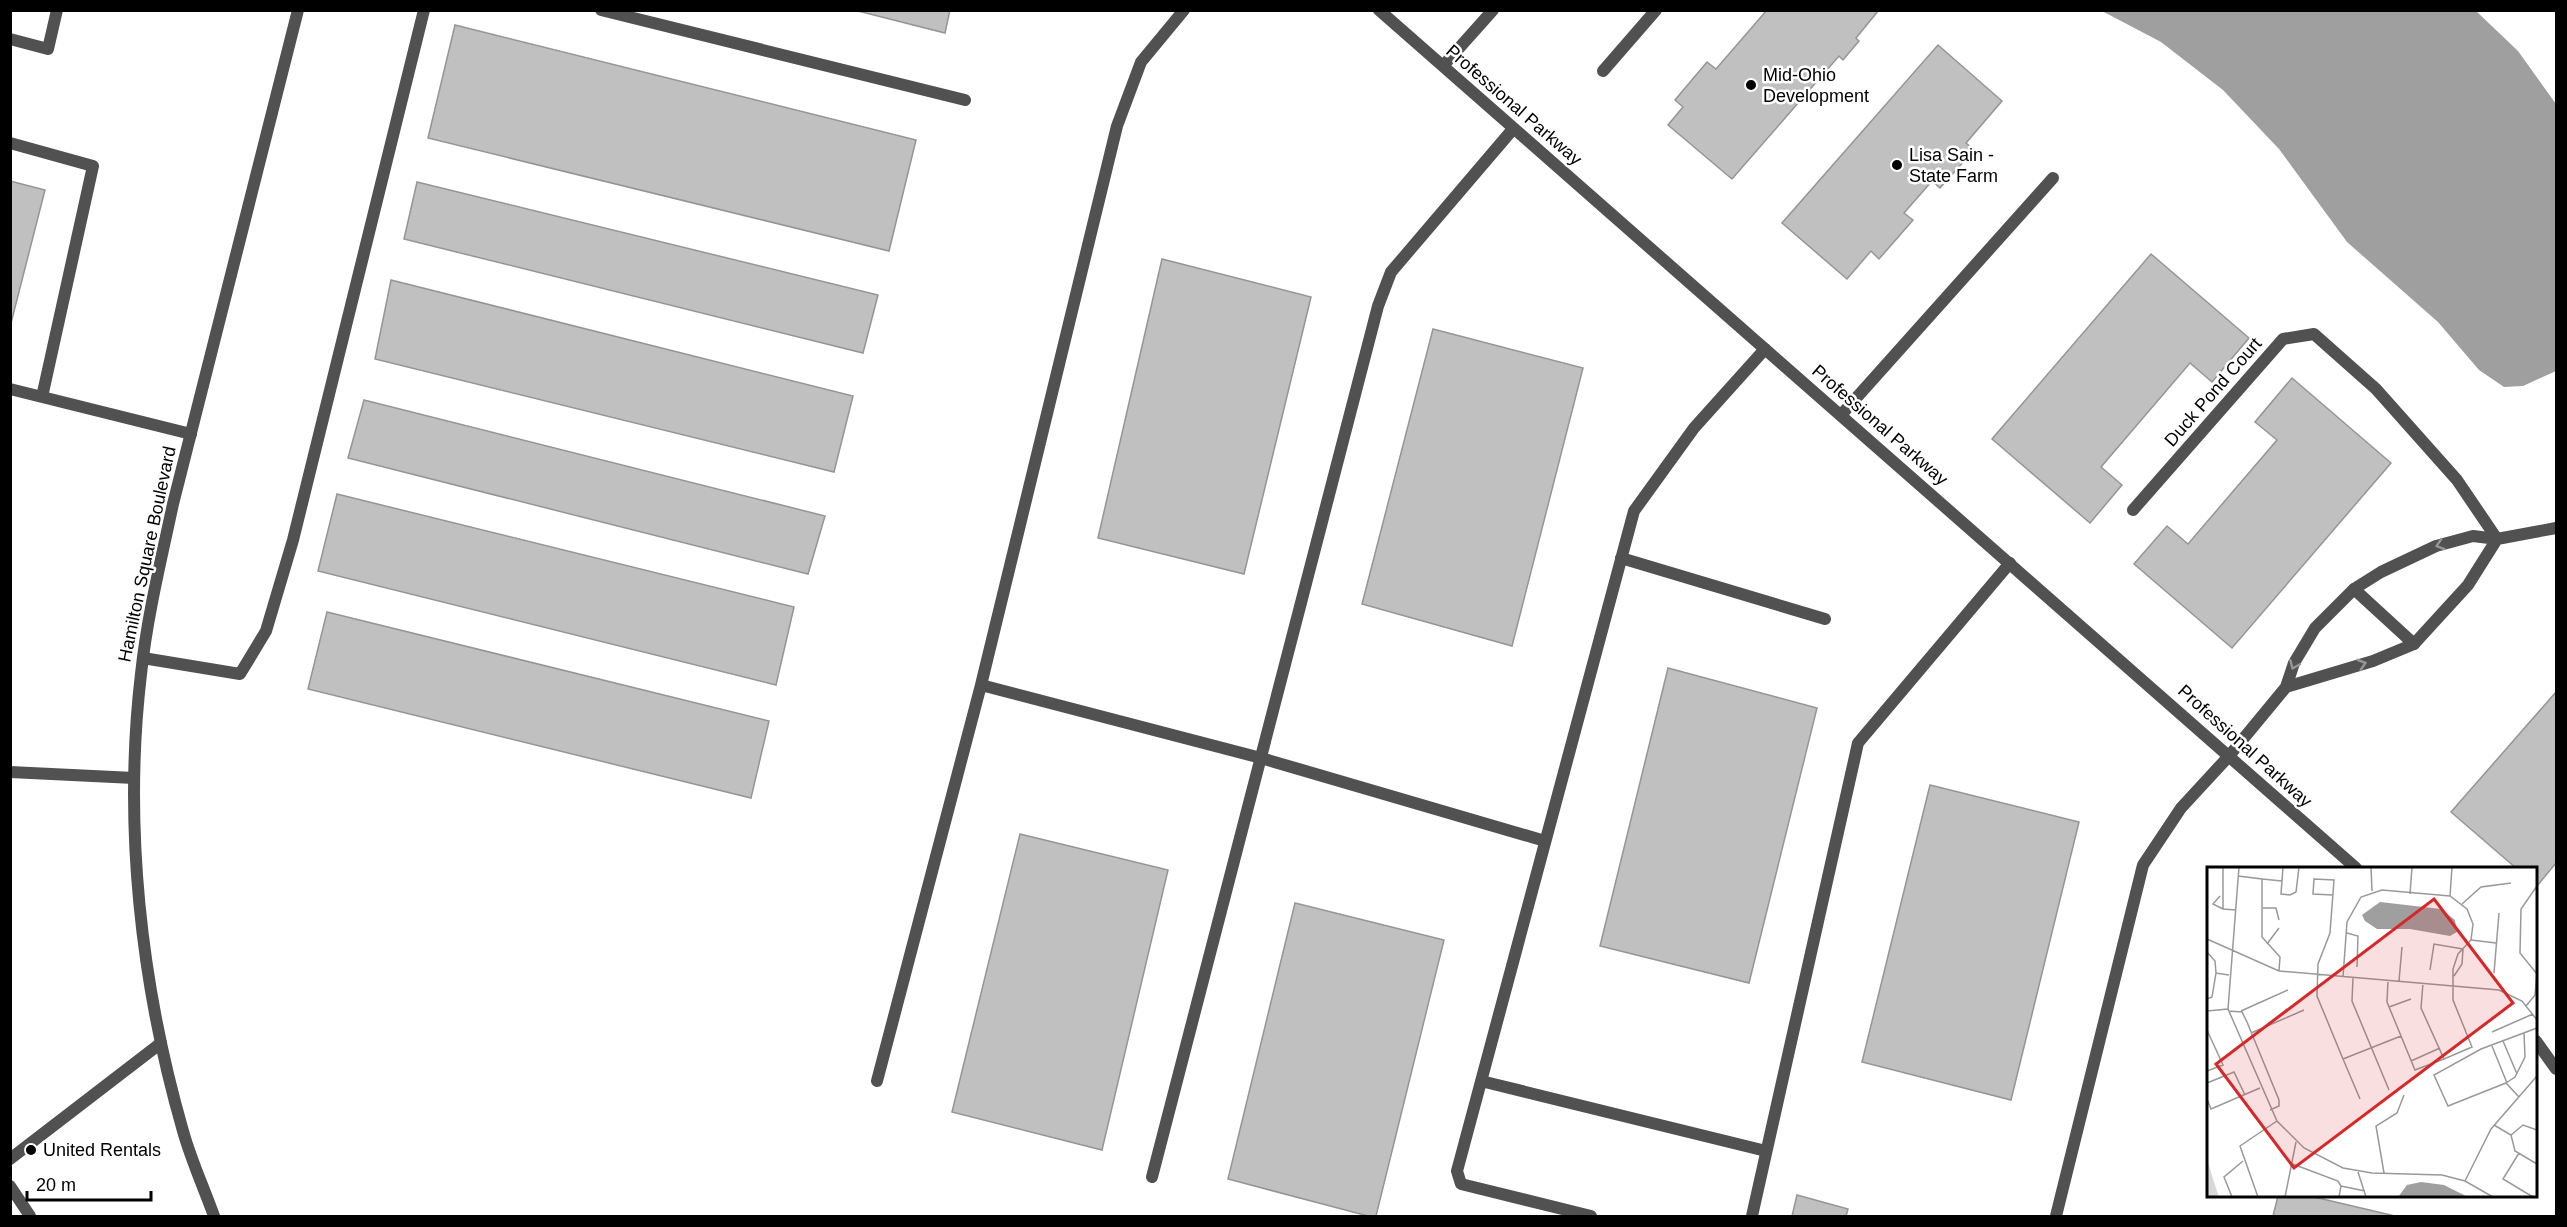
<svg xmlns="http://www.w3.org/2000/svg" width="2567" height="1227" font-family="Arial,sans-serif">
	<rect width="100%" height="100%" fill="#fff"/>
	<path fill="#9f9f9f" d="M2475 10 2518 51 2556 104V371L2523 386 2504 387 2479 370 2438 322 2347 242 2279 149 2223 90 2161 42 2102 11Z"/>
	<path fill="#c0c0c0" stroke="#959595" stroke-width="1.5" d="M854 10H950L945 33Z
		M1767 10H1879L1856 38 1859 41 1843 60 1839 56 1732 179 1668 125 1683 107 1675 100 1707 62 1716 69Z
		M455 25 916 140 889 251 428 138Z
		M1938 45 2002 101 1966 143 1974 150 1940 188 1932 181 1904 213 1913 220 1879 259 1871 251 1847 279 1782 223Z
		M10 181 45 190 10 327Z
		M417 182 878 295 863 353 404 239Z
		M2151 254 2249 338 2212 382 2190 363 2101 467 2122 485 2090 523 1992 439Z
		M1162 259 1311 297 1244 574 1098 538Z
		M391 280 853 396 834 472 375 359Z
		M1433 329 1583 368 1512 646 1362 604Z
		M2292 378 2391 463 2232 648 2134 564 2167 526 2188 544 2277 440 2255 422Z
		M364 400 825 516 808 574 348 458Z
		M337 494 794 607 776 685 318 571Z
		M327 612 769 721 751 798 308 689Z
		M1668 668 1817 708 1749 983 1600 946Z
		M2556 692V863L2537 886 2536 868H2516L2451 812Z
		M1930 785 2079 822 2011 1100 1862 1062Z
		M1020 834 1168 870 1102 1150 952 1112Z
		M1295 903 1444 940 1376 1216H1368L1228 1179Z
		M1797 1195 1848 1209 1846 1216H1792Z
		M2278 1196H2310L2395 1216H2273Z"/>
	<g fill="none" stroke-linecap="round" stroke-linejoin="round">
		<path stroke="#515151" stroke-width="12" d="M601 10 965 100
			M1184 10 1141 62 1117 126 981 685 1261 758 1545 841
			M10 39 48 49 57 10
			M1603 71 1656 10
			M10 143 93 166 42 397
			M10 389 191 434
			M1841 415 2053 178
			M2133 510 2283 339 2314 334 2376 389 2457 480 2497 539
			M1621 558 1825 619
			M2354 589 2414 644
			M143 658 240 674 266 631 293 540 424 10
			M10 772 134 778
			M877 1081 981 685
			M1481 1081 1766 1151
			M10 1159 161 1043
			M1152 1177 1378 306 1391 272 1513 129
			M10 1186 30 1216
			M1591 1216 1461 1184 1457 1171 1634 511 1694 428 1765 349
			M1752 1216 1858 743 2010 563
			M2056 1216 2143 865 2181 808 2229 756"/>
		<path stroke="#515151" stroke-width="12" d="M1379 10 2356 868
			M1443 66 1493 10
			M2286 687 2373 661 2414 644 2468 585 2497 539
			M2229 756 2286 687 2294 663 2315 628 2354 589 2381 572 2436 546 2473 536 2497 539 2556 528
			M2536 1041 2556 1069
			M214 1216C204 1188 191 1160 183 1131 141 985 123 826 141 674 147 617 161 560 173 504L298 10"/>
	</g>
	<defs><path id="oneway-chevron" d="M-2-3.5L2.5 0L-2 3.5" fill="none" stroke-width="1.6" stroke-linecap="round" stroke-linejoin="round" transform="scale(1.5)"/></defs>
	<g stroke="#979797">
		<use href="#oneway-chevron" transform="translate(2440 545) rotate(162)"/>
		<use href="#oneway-chevron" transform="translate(2362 664) rotate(-17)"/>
		<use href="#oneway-chevron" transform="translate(2294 665) rotate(113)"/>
	</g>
	<g fill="#000" stroke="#fff" stroke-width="2">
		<circle cx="1751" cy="85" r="6"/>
		<circle cx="1897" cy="165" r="6"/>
		<circle cx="31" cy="1150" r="6"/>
	</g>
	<g text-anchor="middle" stroke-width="5" stroke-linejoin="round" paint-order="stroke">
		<g font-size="18" fill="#000" stroke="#fff" text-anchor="start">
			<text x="1763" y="81">Mid-Ohio<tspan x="1763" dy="21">Development</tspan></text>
			<text x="1909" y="161">Lisa Sain -<tspan x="1909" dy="21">State Farm</tspan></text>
			<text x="43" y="1156">United Rentals</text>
		</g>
		<g font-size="18" fill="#000" stroke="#fff">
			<text transform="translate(1514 105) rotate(41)" y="6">Professional Parkway</text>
			<text transform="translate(2213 392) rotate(-49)" y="6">Duck Pond Court</text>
			<text transform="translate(1880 425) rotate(41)" y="6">Professional Parkway</text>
			<text transform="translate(147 554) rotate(-78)" y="6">Hamilton Square Boulevard</text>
			<text transform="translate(2245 746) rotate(42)" y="6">Professional Parkway</text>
		</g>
	</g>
	<g transform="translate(2207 867)">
		<rect width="330" height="330" fill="#fff"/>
		<path d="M0 291 5 309 12 330H0Z" fill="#d8d8d8"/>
		<path d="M173 35 234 42 248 53 250 65 243 69 203 62H170L158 54 155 48ZM214 315 237 318 261 330H191L200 318Z" fill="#9f9f9f"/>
		<path fill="none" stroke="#999" stroke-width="1.5" d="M16 0V42L29 43M32 0 21 142 70 254 97 281 136 301 165 306 235 308 258 314 286 330M76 0 74 27 83 28 89 25 92 0M164 0 165 24M31 9 55 12V70L73 90 72 104M55 12 75 14M203 27 205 0M126 28 106 27 107 12 127 13 123 66 111 97 110 129 136 192 194 169M13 29 6 37 16 42M243 29 245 0M255 37 274 20 304 16M56 41H69L72 53M140 66 151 69 150 100M0 72 72 104 292 123 315 134 330 153M264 73 289 76M60 77 72 61M0 85 8 94 9 106M223 103 227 77 256 82M287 106 292 46M247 109 255 97 256 82M136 110 140 55 154 30 175 23 243 29 260 42 266 57 264 73 251 87 246 102V133L265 180 237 192 214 141 216 116M146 111 145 134 182 223M181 113 180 135 208 203 237 192M192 114 195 80M0 132 5 130 9 106 22 108M319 139 328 128 330 107 313 86 314 42 330 19M182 140 204 132M0 144 21 142M21 144 35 145 40 155 72 233V239L63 243M34 144 81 123M0 163 16 198 0 204M285 165 326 147M44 166 97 143M296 174 310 207M285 179 300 216M136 192 153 232M204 194 233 181M0 216 27 205 38 228M299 216 308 210 318 190 317 166M312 230 299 216 241 239 227 208 274 182 330 161M0 232 4 242 53 221M287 258 304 268 308 284 330 297M304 268 316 258 330 263M312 286 296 312 326 330M83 296 131 314 134 319 132 330M151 305 159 330M177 306 169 259 190 246 197 228M258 314 284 262 330 209M134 319 158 324M25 330 17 310 36 294M51 330 33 279 70 254M78 330 89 275"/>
		<path fill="#d62828" fill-opacity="0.15" stroke="#d62828" stroke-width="3" d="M227 32 306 136 87 301 9 197Z"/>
		<rect width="330" height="330" fill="none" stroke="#000" stroke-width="3"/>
	</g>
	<rect width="2567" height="1227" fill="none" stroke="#000000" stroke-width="24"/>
	<path d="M27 1191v9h124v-9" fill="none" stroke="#000000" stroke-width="3"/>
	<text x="36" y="1191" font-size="18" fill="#000000" stroke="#ffffff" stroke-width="4.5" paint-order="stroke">20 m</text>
</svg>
